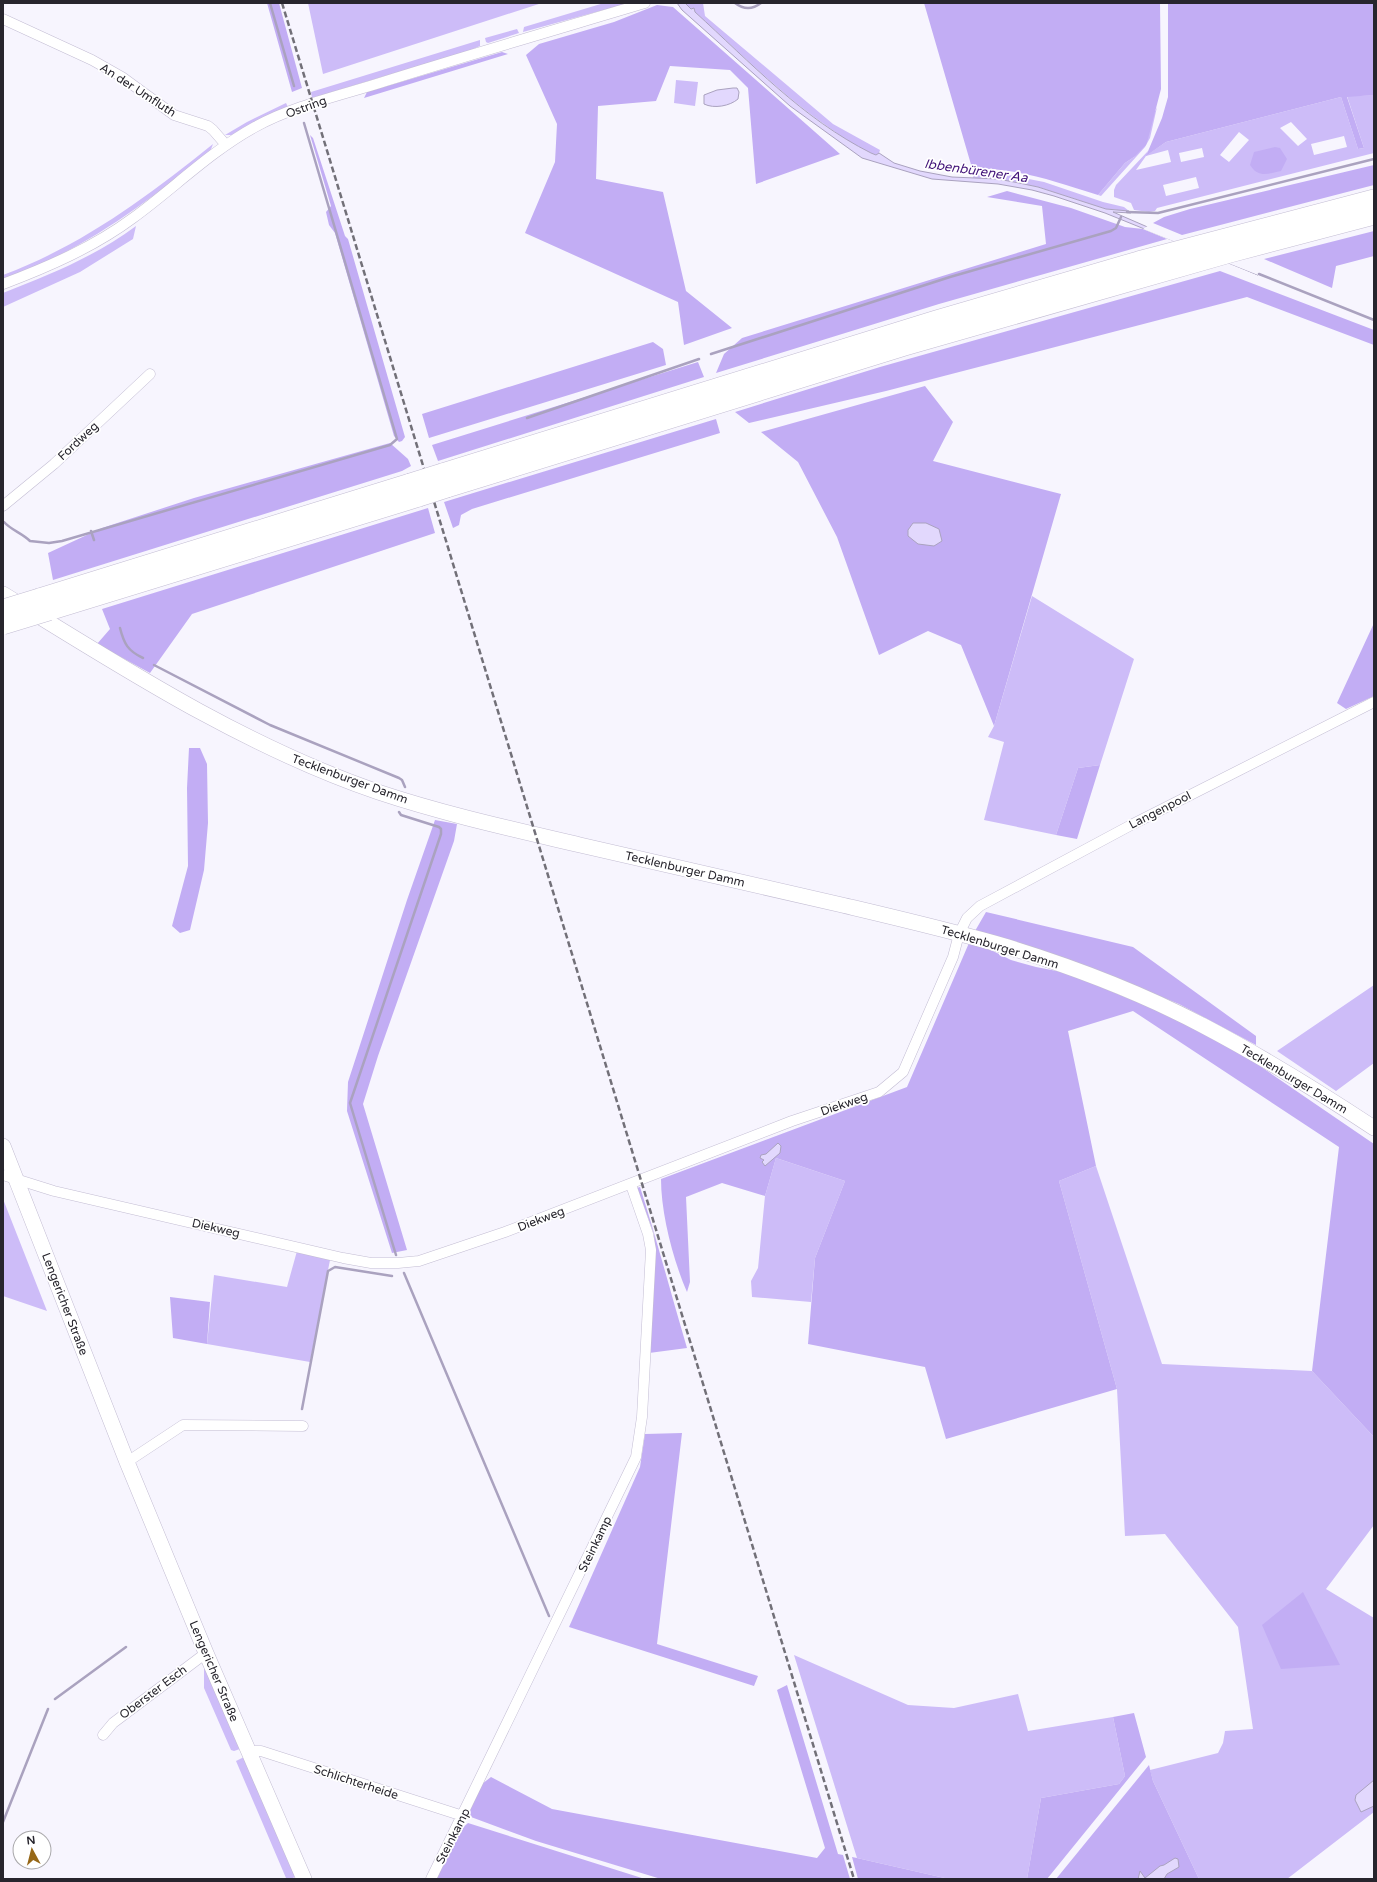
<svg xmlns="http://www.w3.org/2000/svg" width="1377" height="1882" font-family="'Varela Round',sans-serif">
	<rect width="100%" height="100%" fill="#f7f5fe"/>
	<path fill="#cdbcf8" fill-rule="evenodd" d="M308 3H542L323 74Z
		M604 3H629L523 32 524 27Z
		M685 3H703L705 16 833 124 880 150 879 153 876 155C860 149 845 139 831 129 781 95 739 52 695 12V9H691Z
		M517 29 519 33 488 43 486 42 485 38Z
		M480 40V46L471 50 312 98 311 92Z
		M676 80 698 82 695 106 674 103Z
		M1374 95V153L1157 208 1155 211 1149 212 1134 210 1131 203 1114 197V190L1116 185 1148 151 1147 155 1166 142 1341 97 1358 149 1364 148 1347 96ZM1291 122 1307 139 1298 146 1280 128ZM1239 132 1249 140 1229 162 1220 155ZM1344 136 1347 147 1314 155 1311 144ZM1202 148 1204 157 1181 162 1179 153ZM1168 150 1171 162 1136 170 1146 156ZM1196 177 1199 188 1166 196 1163 185Z
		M286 103 288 107 233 135H225L247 122Z
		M1157 107 1150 138 1145 147 1101 196 1098 195 1125 163 1134 157Z
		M213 144 210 152C144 204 84 251 3 279V275C83 245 147 197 213 144Z
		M973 172 1009 175 1044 182 1103 202 1124 207 1129 211 1106 209 1038 187 1019 183 998 179 973 178Z
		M136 226 133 239 80 272 3 307V293C49 275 96 256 136 226Z
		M1032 596 1134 659 1100 765 1078 768 1056 835 984 820 1004 742 988 737 994 726Z
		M1374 985V1063L1336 1091 1277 1051Z
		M776 1158 845 1181 815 1258 811 1302 752 1297 751 1281 758 1268 765 1196Z
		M1096 1166 1162 1364 1312 1371 1374 1437V1525L1326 1589 1374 1618V1812L1287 1879H1199L1153 1781 1150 1770 1218 1753 1223 1743 1225 1731 1253 1729 1238 1627 1165 1534 1125 1536 1117 1389 1059 1181Z
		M3 1199 47 1311 3 1296Z
		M297 1251 330 1260 310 1362 207 1344 214 1275 287 1287Z
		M794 1655 908 1705 954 1708 1018 1694 1028 1731 1113 1717 1125 1776 1119 1784 1041 1798 1027 1879H949L857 1858Z
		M204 1662 240 1749 234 1751 231 1750 204 1688Z
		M244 1757 298 1876 290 1879 286 1878 236 1761Z"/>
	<path fill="#c2adf4" d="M267 3H279L302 88 292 92Z
		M924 3H1160L1161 89 1148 139 1146 145 1134 157 1125 163 1098 195C1053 181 1021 169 972 168Z
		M1168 3H1374V95L1347 97 1364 148 1358 149 1341 97 1166 142 1146 156 1162 118 1168 97Z
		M657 5 673 7 840 154 756 184 748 88 730 70 670 66 656 101 598 106 596 179 663 192 686 291 732 328 684 345 678 302 525 233 555 162 557 124 526 55 539 44 614 22Z
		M502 52 508 54 364 98 367 92Z
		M310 135 313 138 345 236 348 239 405 437 402 441 399 442 394 436 335 233 329 225 326 212 331 206Z
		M1275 147 1280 148 1287 159 1281 171C1268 174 1258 178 1250 165L1254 152Z
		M1374 165V185L1182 235 1153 223 1164 217 1190 209Z
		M1007 191 1071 208 1125 227 1143 229 1167 239 939 304 716 373 724 354 742 338 1046 244 1042 206 987 197Z
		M1374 231V256L1336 266 1332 288 1264 259Z
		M1220 271 1374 330V345L1247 297 886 391 749 423 735 412 880 367Z
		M653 342 663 349 666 365 429 438 422 414Z
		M698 362 704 377 438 461 432 445Z
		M925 386 953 422 933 461 1061 494 994 726 961 645 928 631 879 655 837 537 798 462 761 432Z
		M716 419 720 433 472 509 461 515 459 525 453 528 444 502Z
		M390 443 408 459 411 466 402 471 53 580 48 553 102 528 194 498Z
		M428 508 435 533 192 614 150 673 97 644 110 629 102 609Z
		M1374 623V696L1346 709 1337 703Z
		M189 748H200L207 764 208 823 204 870 190 930 180 933 172 926 188 866 187 788Z
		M1100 765 1077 839 1056 835 1078 768Z
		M435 820 457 824 454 841 378 1056 363 1104 407 1250 392 1253 347 1111 348 1082 407 900Z
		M986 912 1133 947 1256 1036V1045L1179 1004 1135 986 975 931Z
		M969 943 989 949 1011 960 1036 967 1067 973 1178 1019 1254 1062 1374 1144V1437L1312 1371 1339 1147 1133 1011 1068 1031 1096 1166 1059 1181 1117 1389 946 1439 925 1367 808 1344 815 1258 845 1181 776 1158 765 1196 722 1183 686 1197 690 1282 687 1292C673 1260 661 1213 661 1179L907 1087Z
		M640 1187C657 1240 671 1294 687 1348L649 1353 655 1252 654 1234 637 1188Z
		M170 1297 210 1302 207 1344 173 1338Z
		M682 1433 657 1644 758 1676 754 1686 569 1627 640 1467 645 1434Z
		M1303 1592 1340 1665 1281 1669 1262 1625Z
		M787 1685 838 1854 843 1855 850 1879H661L536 1841 471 1817 469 1812 482 1784 491 1777 552 1809 817 1858 825 1848 777 1690Z
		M1134 1713 1146 1757 1047 1879H1027L1041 1798 1119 1784 1125 1776 1113 1717Z
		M1149 1765 1153 1781 1199 1879H1056Z
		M468 1823 645 1879H436L459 1831Z
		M852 1857 857 1858 949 1879H858Z"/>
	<path fill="#e2d8fd" stroke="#aaa2bf" d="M677 3H685L691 9 694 8 695 12C750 62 803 119 871 153L876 155 879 153 894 163 920 171 952 177 998 179 1019 183 1038 187 1106 209 1129 211 1131 213 1113 212 1258 275 1105 213 1054 196 1032 190 998 184 932 179 862 158 790 106 682 10Z
		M733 88H737L739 92 738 99C730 106 714 109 704 104V95L717 90Z
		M913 523H926L939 529 942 541 934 546 918 544 908 536V530Z
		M778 1143 781 1146 780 1153 765 1166 762 1162 764 1160 760 1158 761 1155 766 1154Z
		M1374 1780V1806L1361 1812 1355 1800 1356 1795Z
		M1175 1858 1178 1859 1179 1867 1167 1874 1164 1879H1138L1140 1871 1145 1878 1160 1866 1164 1865Z"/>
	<path fill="#f7f5fe" d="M1149 225 1154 228 1262 271 1258 275 1143 229Z"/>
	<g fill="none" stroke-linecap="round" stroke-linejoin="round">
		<path stroke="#aaa2bf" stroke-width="2.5" d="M270 3 294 86
			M735 3C744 10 752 10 761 3
			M1127 212 1158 213 1374 159
			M1259 274 1374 320
			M711 354 950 277 1111 231 1116 228 1121 217
			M527 418 699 359
			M4 522C11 530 22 533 30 541L49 543 62 541 390 445 397 439 304 123
			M91 531 94 540
			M120 628C124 644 128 651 143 658
			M154 665 270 725 399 778 402 780 405 787
			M396 1255 350 1103 441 834V829L439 827 401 815 399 812
			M404 1273 549 1616
			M302 1409 328 1271 335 1267 392 1276
			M55 1699 126 1647
			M3 1822 48 1709"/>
		<g stroke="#c3bdd3" stroke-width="11">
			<path id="street" d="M3 19 92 60 122 77 174 115 208 126 213 130 226 145
				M3 284C48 267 94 247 133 218 173 189 211 151 255 127 295 105 343 95 386 81 472 54 558 29 645 3
				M3 506 54 464 150 374
				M3 1175 54 1191 343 1258 371 1263H398L419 1261 505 1232 792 1121 879 1092 903 1072 953 957 959 934 967 918 980 906 1133 824 1374 702
				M127 1462 183 1425 303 1426
				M103 1735 113 1723 206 1653
				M248 1751H261L463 1816
				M431 1879 636 1457 642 1417 651 1250 648 1234 631 1185"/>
		</g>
		<g stroke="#c3bdd3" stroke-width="16">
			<path id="secondary" d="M3 594C123 668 244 746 378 792 444 814 512 829 580 845 667 865 754 885 842 905 897 918 953 931 1008 947 1073 967 1141 993 1202 1025 1261 1056 1318 1091 1374 1128
				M3 1146 127 1462 206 1653 304 1879"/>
		</g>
		<g stroke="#c3bdd3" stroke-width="20">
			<path id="highway" d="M442 473 936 320 1138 261 1374 199
				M447 488 905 346 1230 253 1374 215
				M39 598 410 483
				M49 611 419 497"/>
		</g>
		<use href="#street" stroke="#fff" stroke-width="10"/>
		<use href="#secondary" stroke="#fff" stroke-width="15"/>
		<use href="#highway" stroke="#fff" stroke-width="19"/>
		<path stroke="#727078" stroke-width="2.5" stroke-dasharray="6 3" stroke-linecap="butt" d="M282 3 854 1879"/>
		<g stroke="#c3bdd3" stroke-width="20" stroke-linecap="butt">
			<path id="highway-bridge" d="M410 483 442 473
				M419 497 447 488
				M3 609 39 598
				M3 625 49 611"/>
		</g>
		<use href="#highway-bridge" stroke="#fff" stroke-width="19"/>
	</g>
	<g text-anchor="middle" stroke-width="3.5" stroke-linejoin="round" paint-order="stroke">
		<g font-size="12" fill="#27252d" stroke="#fff">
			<text transform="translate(138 90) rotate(33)" y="4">An der Umfluth</text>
			<text transform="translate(306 107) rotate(-20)" y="4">Ostring</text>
			<text transform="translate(78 441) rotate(-43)" y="4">Fordweg</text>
			<text transform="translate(350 779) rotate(20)" y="4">Tecklenburger Damm</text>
			<text transform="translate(1160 810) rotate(-27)" y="4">Langenpool</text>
			<text transform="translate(685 869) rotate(13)" y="4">Tecklenburger Damm</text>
			<text transform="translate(1000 947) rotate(17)" y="4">Tecklenburger Damm</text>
			<text transform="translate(1294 1079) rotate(31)" y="4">Tecklenburger Damm</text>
			<text transform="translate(844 1104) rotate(-19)" y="4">Diekweg</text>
			<text transform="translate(541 1219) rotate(-21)" y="4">Diekweg</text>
			<text transform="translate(216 1228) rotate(13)" y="4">Diekweg</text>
			<text transform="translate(65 1304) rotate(69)" y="4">Lengericher Straße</text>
			<text transform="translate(595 1544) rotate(-64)" y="4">Steinkamp</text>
			<text transform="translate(214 1671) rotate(67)" y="4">Lengericher Straße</text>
			<text transform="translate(153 1692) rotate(-37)" y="4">Oberster Esch</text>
			<text transform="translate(356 1782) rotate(18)" y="4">Schlichterheide</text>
			<text transform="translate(453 1836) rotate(-63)" y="4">Steinkamp</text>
		</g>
		<g font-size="13" font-style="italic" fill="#421379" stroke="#fff">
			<text transform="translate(976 170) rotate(8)" y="5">Ibbenbürener Aa</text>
		</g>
	</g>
	<rect width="1377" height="1882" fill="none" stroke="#27252d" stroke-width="8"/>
	<g transform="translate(32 1850) rotate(353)"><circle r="19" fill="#ffffff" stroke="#a9a8ab"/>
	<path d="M0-3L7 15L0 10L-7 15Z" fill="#966717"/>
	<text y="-6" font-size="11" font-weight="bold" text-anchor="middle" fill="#27252d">N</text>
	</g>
</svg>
